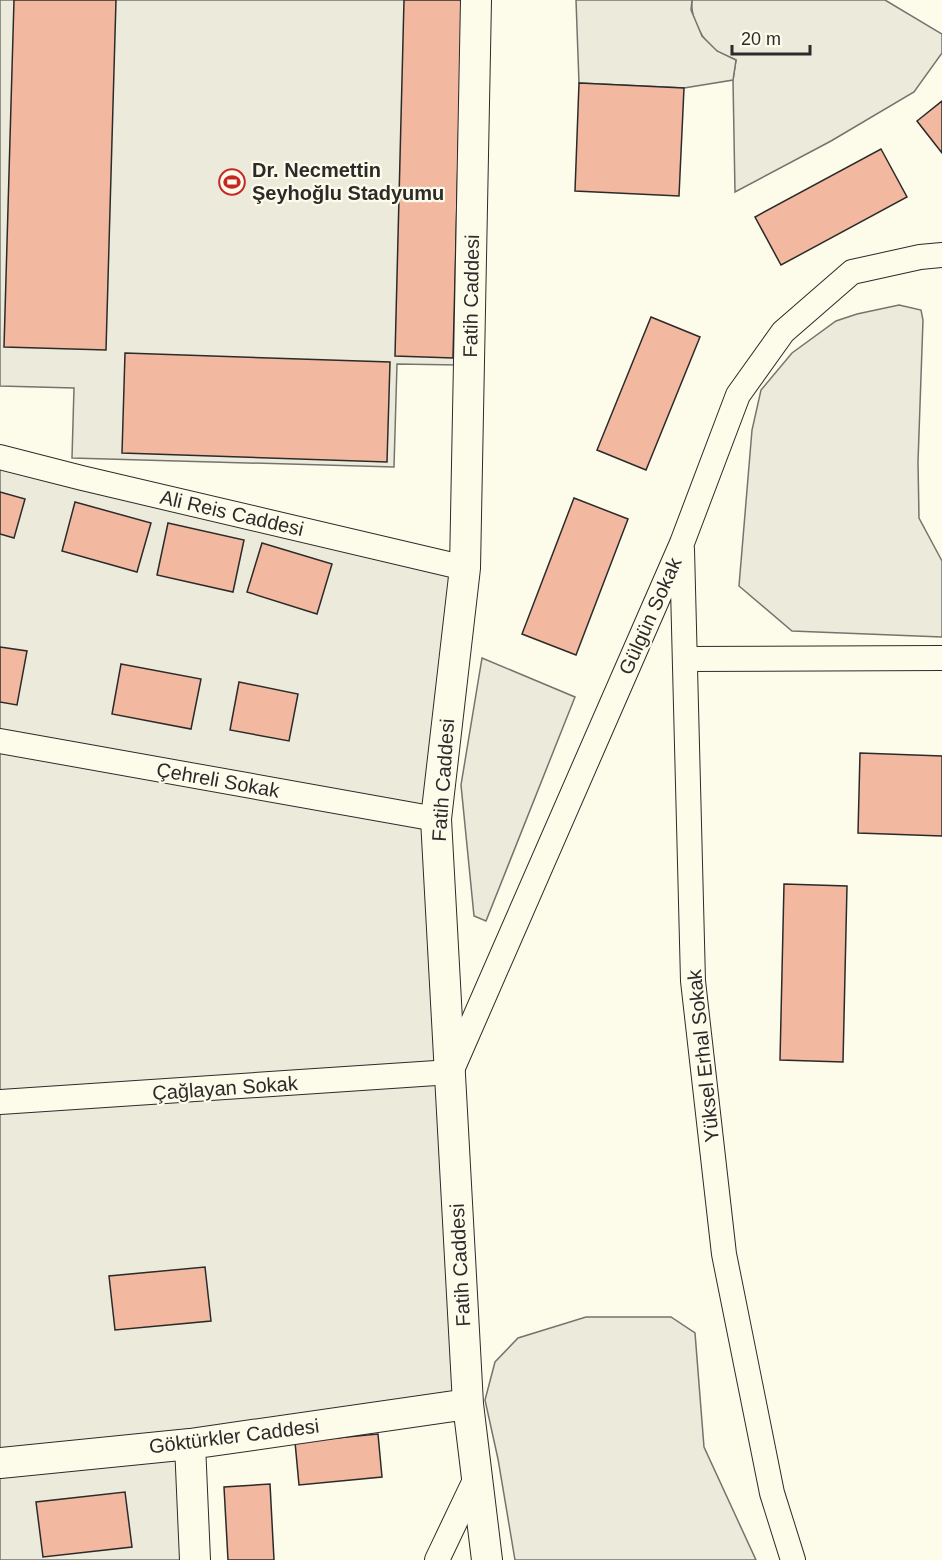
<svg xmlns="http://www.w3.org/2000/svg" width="942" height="1560" font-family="Helvetica,sans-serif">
	<rect width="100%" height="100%" fill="#fdfbea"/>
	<path fill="#ecebdb" stroke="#74746e" stroke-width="1.5" d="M0 0H469L459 365 397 364 394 467 72 458 74 388 0 386Z
		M692 0H885L942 34V53L914 92 831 141 735 192 733 80 736 60C730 57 723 55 718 52 702 42 690 17 692 0Z
		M899 305 921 310 923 320 918 462 919 518 942 561V637L792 631 739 586 752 430 761 390 792 353 836 321 857 314Z
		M0 457 465 568 436 819 468 1404 190 1444 195 1560H0Z
		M586 1317H671L695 1333 704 1447 756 1560H515L498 1459 485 1400 495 1362 518 1338Z"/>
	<path fill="#eceadb" stroke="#74746e" stroke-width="1.5" d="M576 0H692L691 10 702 36 717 51 736 60 733 80 684 88 579 83Z
		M482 658 575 697 486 921 474 916 461 785Z"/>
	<path fill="#f2b8a0" stroke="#2b2b2b" stroke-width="1.5" d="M14 0H116L106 350 4 347Z
		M404 0H462L453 358 395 356Z
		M579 83 684 88 679 196 575 191Z
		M942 101V153L917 121Z
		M881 149 907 197 781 265 755 217Z
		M651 317 700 337 646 470 597 450Z
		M125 353 390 362 387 462 122 453Z
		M0 492 25 499 14 538 0 534Z
		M574 498 628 519 576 655 522 634Z
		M75 502 151 523 137 572 62 551Z
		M168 523 244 540 233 592 157 575Z
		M262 543 332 564 317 614 247 592Z
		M0 647 27 651 17 705 0 702Z
		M121 664 201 679 191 729 112 714Z
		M239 682 298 694 289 741 230 730Z
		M860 753 942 756V836L858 833Z
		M784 884 847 886 843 1062 780 1060Z
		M205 1267 211 1321 115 1330 109 1276Z
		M378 1434 382 1477 299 1485 295 1442Z
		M270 1484 274 1560H228L224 1487Z
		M125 1492 132 1547 43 1557 36 1502Z"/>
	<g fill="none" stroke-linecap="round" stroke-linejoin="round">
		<g stroke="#2b2b2b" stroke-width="26">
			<path id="minor" d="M0 457 82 478 465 568
				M682 549 693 981 724 1254 772 1493 793 1560
				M685 659 942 658
				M0 741 436 819
				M0 1102 451 1072 682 543 738 395 783 332 852 272 920 257 942 255
				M437 1560 477 1476"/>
		</g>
		<g stroke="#2b2b2b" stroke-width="32">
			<path id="tertiary" d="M476 0 465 568 436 819 468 1404 487 1560
				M190 1444 195 1560
				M0 1463 190 1444 468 1404"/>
		</g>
		<use href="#minor" stroke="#fdfbea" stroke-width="24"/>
		<use href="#tertiary" stroke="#fdfbea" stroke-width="30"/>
	</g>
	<defs>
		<g id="stadium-ring" transform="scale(1.35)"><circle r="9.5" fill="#fdfbea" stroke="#c62828" stroke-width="1.5"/><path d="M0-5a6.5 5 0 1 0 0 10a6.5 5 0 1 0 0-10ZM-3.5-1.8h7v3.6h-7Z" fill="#c62828"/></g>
	</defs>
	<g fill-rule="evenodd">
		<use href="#stadium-ring" x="232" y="182"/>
	</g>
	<g text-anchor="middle" stroke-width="4.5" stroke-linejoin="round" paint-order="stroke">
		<g font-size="20" font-weight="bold" fill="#2b2b2b" stroke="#fdfbea" text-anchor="start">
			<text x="252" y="177">Dr. Necmettin<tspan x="252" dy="23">Şeyhoğlu Stadyumu</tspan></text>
		</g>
		<g font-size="20" fill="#2b2b2b" stroke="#fdfbea">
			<text transform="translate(471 296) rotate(-89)" y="7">Fatih Caddesi</text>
			<text transform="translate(232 513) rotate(13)" y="7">Ali Reis Caddesi</text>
			<text transform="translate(650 616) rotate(-66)" y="7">Gülgün Sokak</text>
			<text transform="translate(218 780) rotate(10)" y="7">Çehreli Sokak</text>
			<text transform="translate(443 780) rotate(-86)" y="7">Fatih Caddesi</text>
			<text transform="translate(703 1056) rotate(-96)" y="7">Yüksel Erhal Sokak</text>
			<text transform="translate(225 1088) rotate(-4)" y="7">Çağlayan Sokak</text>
			<text transform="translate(460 1265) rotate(-93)" y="7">Fatih Caddesi</text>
			<text transform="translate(234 1436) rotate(-7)" y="7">Göktürkler Caddesi</text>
		</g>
	</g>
	<path d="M732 45v9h78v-9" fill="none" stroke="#2b2b2b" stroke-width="3"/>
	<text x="741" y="45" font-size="18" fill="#2b2b2b" stroke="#fdfbea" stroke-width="4.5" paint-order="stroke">20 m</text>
</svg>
